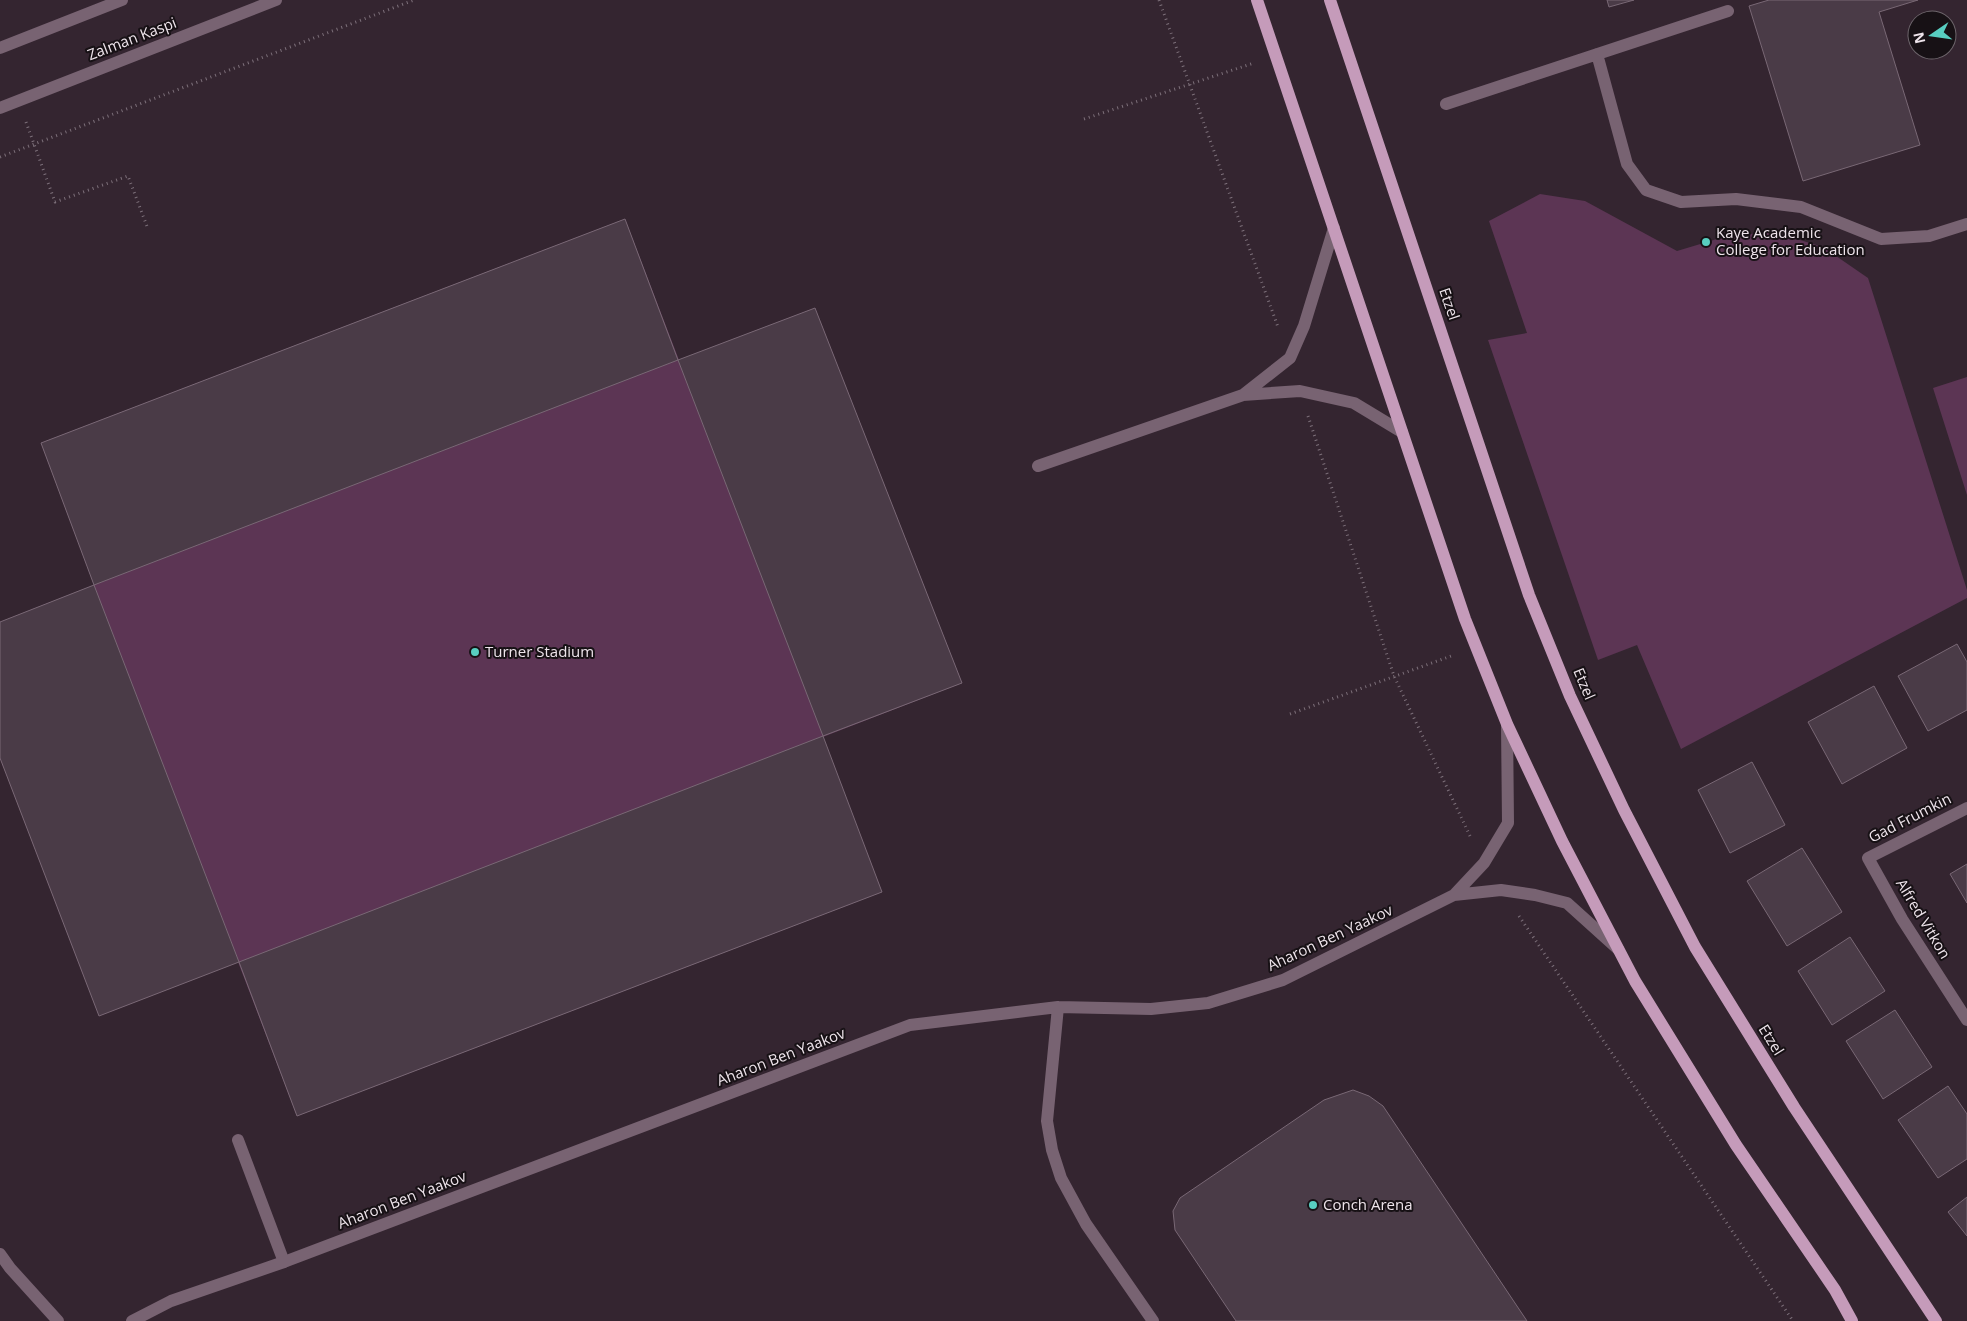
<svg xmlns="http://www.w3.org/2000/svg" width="1967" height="1321" font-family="'Open Sans',sans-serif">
	<rect width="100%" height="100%" fill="#342530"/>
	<path fill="#5c3554" d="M1540 194 1585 201 1677 251 1717 239 1771 231 1823 247 1868 278 1967 590V598L1681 749 1637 645 1598 660 1488 340 1527 333 1489 221Z
		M625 219 679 360 815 308 962 683 823 737 882 892 297 1116 238 962 99 1016 0 758V622L94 585 41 443Z
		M1967 377V495L1933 388Z"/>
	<path fill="#4a3b47" stroke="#796875" d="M1607 0H1634L1609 7Z
		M1769 0H1918L1879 12 1920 145 1803 181 1749 6Z
		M625 219 678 360 94 585 41 443Z
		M815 308 962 683 823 736 678 360Z
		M94 585 239 962 99 1016 0 758V622Z
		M1957 644 1967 662V710L1928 731 1898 676Z
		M1874 686 1907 748 1842 784 1808 722Z
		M823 736 882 892 297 1116 239 962Z
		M1752 762 1785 825 1730 853 1698 790Z
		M1802 848 1842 912 1787 946 1747 881Z
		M1967 864V903L1950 874Z
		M1850 937 1885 991 1832 1025 1798 971Z
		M1895 1010 1932 1067 1883 1099 1846 1041Z
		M1948 1086 1967 1114V1159L1938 1178 1898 1120Z
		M1353 1090 1369 1096 1383 1106 1527 1321H1236L1175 1230 1173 1211 1180 1198 1324 1100Z
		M1967 1197V1236L1948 1212Z"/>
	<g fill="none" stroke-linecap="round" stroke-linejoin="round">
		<path stroke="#7d707a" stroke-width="3" stroke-dasharray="1 4" stroke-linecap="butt" d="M1159 0 1278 327
			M1084 119 1254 63
			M26 122 55 202 128 176 148 229
			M0 157 414 0
			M1308 416 1394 676 1471 838
			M1290 714 1454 655
			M1519 916 1793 1321"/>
		<path stroke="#786372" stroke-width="12" d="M1597 54 1627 164 1646 190 1681 202 1736 199 1801 207 1881 239 1929 236 1967 224
			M1446 104 1728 11
			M1243 395 1290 358 1304 326 1334 228
			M1038 466 1243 395 1300 391 1354 403 1402 432
			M238 1140 284 1262"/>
		<path stroke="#786372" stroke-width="12" d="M1967 808 1868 858 1902 919 1967 1020
			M1454 895 1501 890 1535 895 1567 903 1618 949
			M1058 1007 1047 1121 1052 1150 1061 1178 1086 1224 1153 1321
			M0 1254 10 1268 58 1321
			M132 1321 171 1301 284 1262 910 1025 1058 1007 1151 1009 1208 1003 1283 980 1454 895 1484 863 1508 823 1507 724"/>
		<path stroke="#786372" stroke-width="12" d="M0 48 122 0
			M0 108 276 0"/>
		<path stroke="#c59bba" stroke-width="12" d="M1257 0 1465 619 1507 724 1562 841 1635 981 1736 1145 1835 1290 1852 1321
			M1330 0 1529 595 1570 696 1624 810 1695 947 1794 1107 1936 1321"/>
	</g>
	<g fill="#58cec1" stroke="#171115" stroke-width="2">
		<circle cx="1706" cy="242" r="5"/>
		<circle cx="475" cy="652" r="5"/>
		<circle cx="1313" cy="1205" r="5"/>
	</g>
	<g text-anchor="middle" stroke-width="4" stroke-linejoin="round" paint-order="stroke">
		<g font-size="15" fill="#eee4eb" stroke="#171115">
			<text transform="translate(132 39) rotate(-21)" y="5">Zalman Kaspi</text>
			<text transform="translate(1449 304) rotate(71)" y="5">Etzel</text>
			<text transform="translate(1584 684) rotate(67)" y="5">Etzel</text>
			<text transform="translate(1910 818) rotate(-27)" y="5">Gad Frumkin</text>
			<text transform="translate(1923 919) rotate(59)" y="5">Alfred Vitkon</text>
			<text transform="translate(1330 938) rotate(-25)" y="5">Aharon Ben Yaakov</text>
			<text transform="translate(1771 1040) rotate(58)" y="5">Etzel</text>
			<text transform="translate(781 1057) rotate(-21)" y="5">Aharon Ben Yaakov</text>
			<text transform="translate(402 1200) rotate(-21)" y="5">Aharon Ben Yaakov</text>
		</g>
		<g font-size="15" fill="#eee4eb" stroke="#171115" text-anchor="start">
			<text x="1716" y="238">Kaye Academic<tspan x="1716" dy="17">College for Education</tspan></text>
			<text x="485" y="657">Turner Stadium</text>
			<text x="1323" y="1210">Conch Arena</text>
		</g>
	</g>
	<g transform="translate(1932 35) rotate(257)"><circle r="24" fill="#171115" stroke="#6d656b"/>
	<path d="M0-4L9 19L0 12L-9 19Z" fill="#58cec1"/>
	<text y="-8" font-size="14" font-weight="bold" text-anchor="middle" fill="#eee4eb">N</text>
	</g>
</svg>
